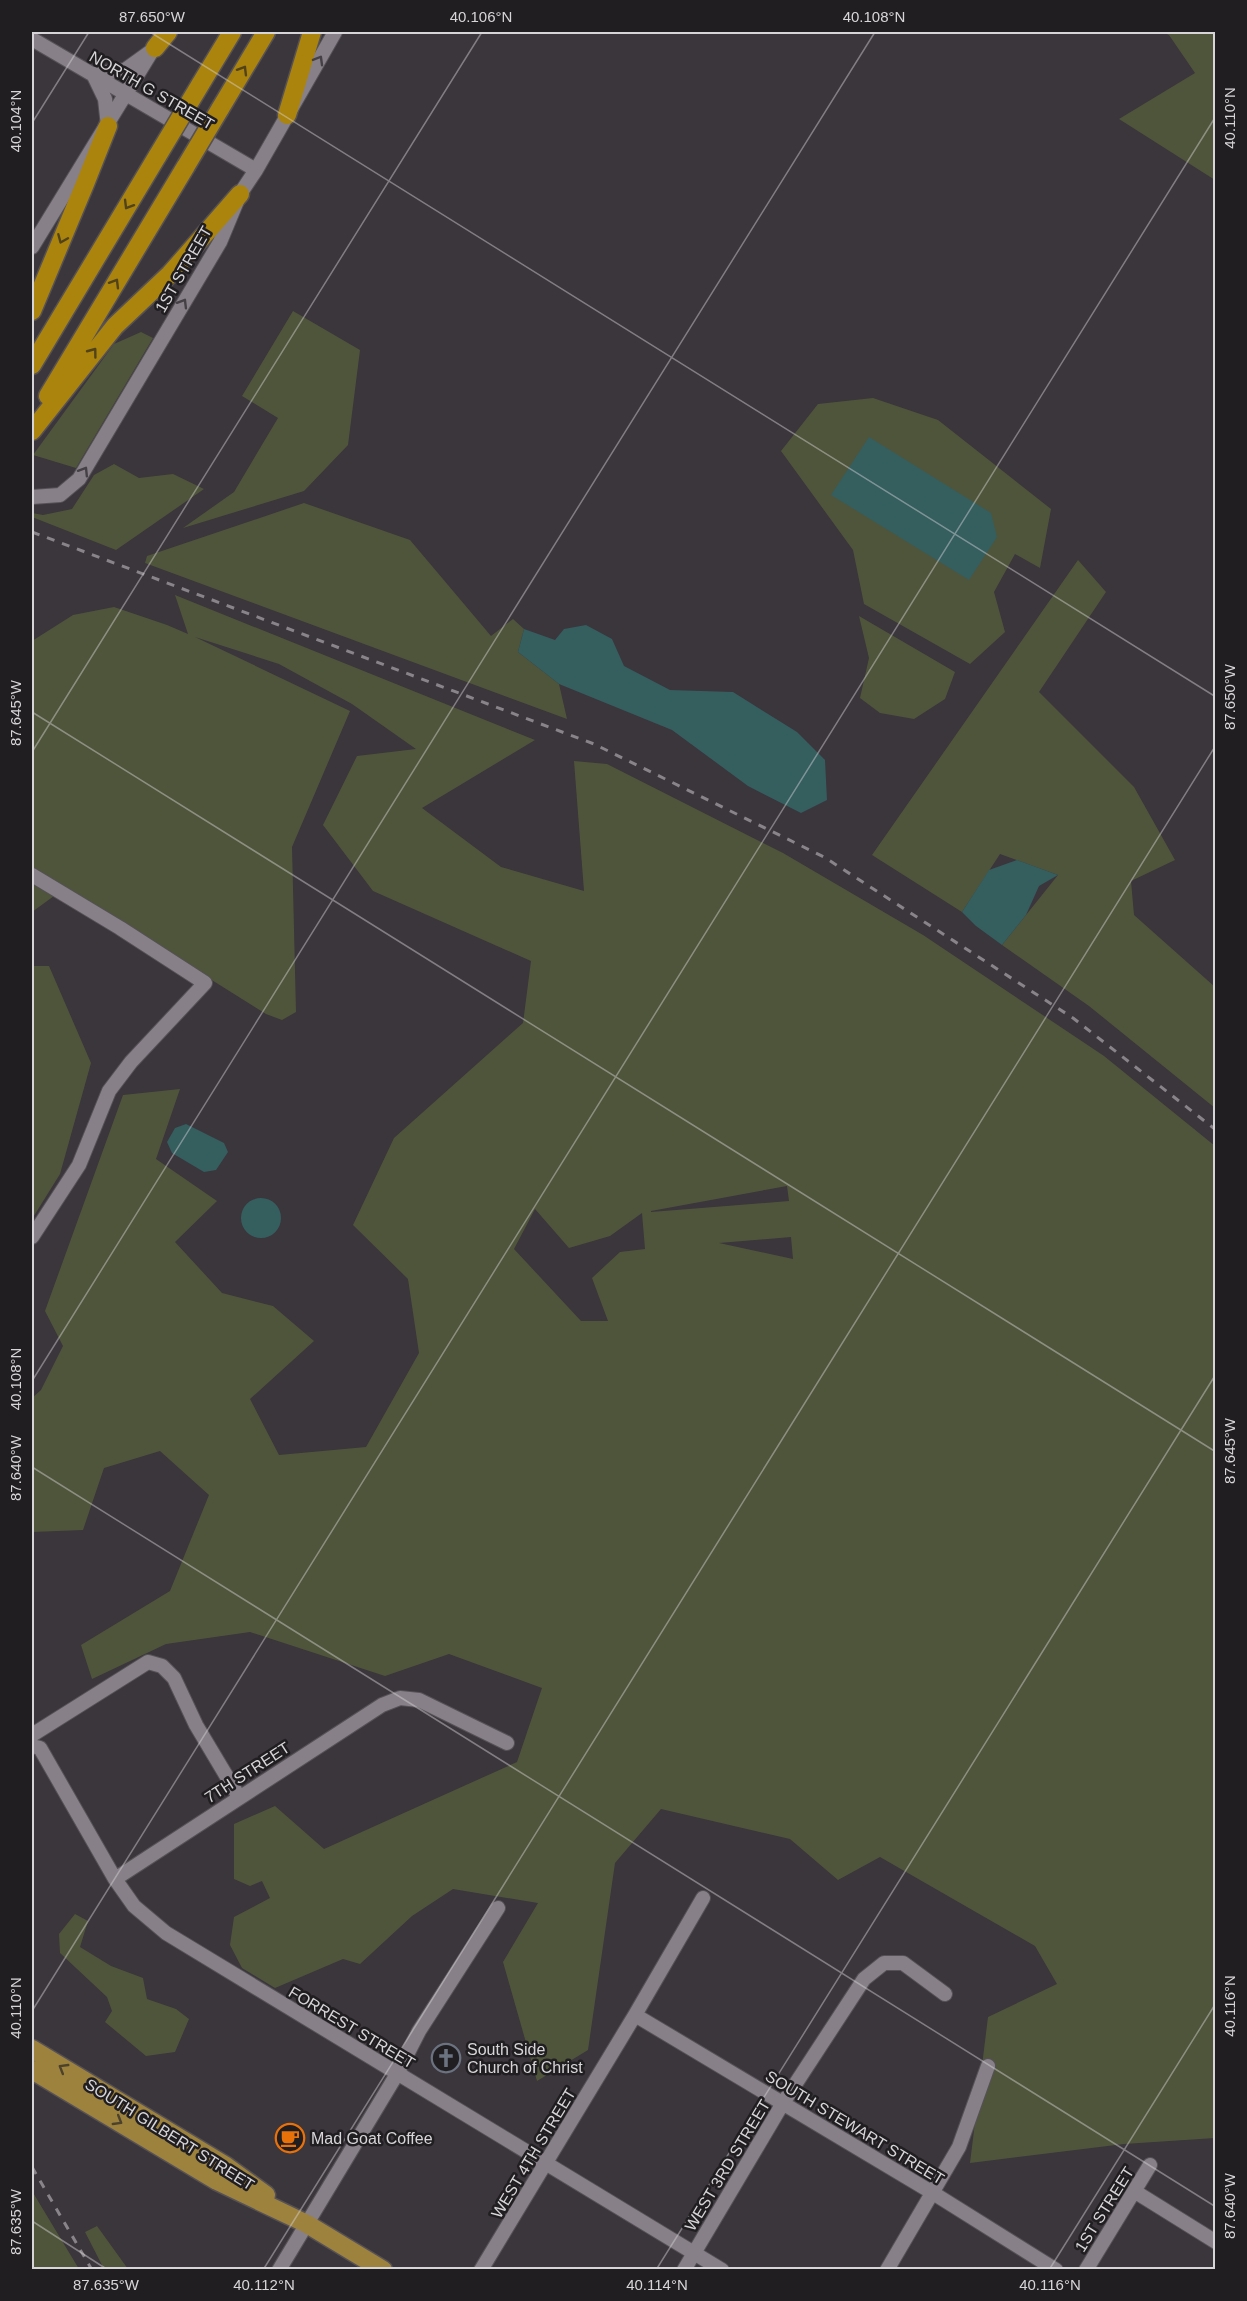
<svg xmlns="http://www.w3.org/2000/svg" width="1247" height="2301" font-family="Arial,sans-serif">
	<rect width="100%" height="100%" fill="#3b353c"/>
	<path fill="#4f553b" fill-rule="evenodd" d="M1163 32H1215V180L1119 119 1195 73 1169 35Z
		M293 311 360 350 348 445 304 491 183 528 234 492 278 418 242 396Z
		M141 332 153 338 76 468 33 455 114 344Z
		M873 398 938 420 1051 509 1040 568 1015 554 994 592 1005 632 970 664 864 604 853 550 781 451 818 404Z
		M114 464 139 478 173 474 204 489 116 550 32 517V513L43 515 72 509 94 475Z
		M304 503 410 540 491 636 513 619 524 629 518 652 559 684 567 719 145 563 147 556Z
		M1078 560 1106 592 1039 692 1134 787 1175 860 1131 881 1134 915 1215 987V1108L1089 1006 1002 945 1058 875 1000 854 962 912 872 855Z
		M175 595 535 740 422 808 501 867 584 891 574 761 607 764 783 853 923 935 1104 1056 1215 1146V2138L1124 2144 970 2163 988 2017 1057 1984 1035 1946 880 1857 838 1880 790 1839 661 1809 615 1863 588 2050 537 2081 503 1962 538 1903 453 1889 412 1916 360 1964 343 1959 275 1988 242 1968 230 1945 234 1917 270 1898 262 1881 250 1886 234 1879V1824L275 1806 324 1849 517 1762 542 1688 449 1654 385 1676 250 1632 166 1644 92 1679 81 1645 170 1591 209 1495 160 1451 104 1468 83 1530 32 1532V1398L41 1390 63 1346 45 1311 123 1095 180 1089 156 1159 217 1201 175 1242 222 1293 273 1306 314 1341 250 1399 279 1455 366 1447 419 1353 408 1279 353 1225 394 1138 523 1023 531 961 373 891 323 825 357 756 416 749 352 704 279 664 195 637 350 711 292 847 296 1012 282 1020 266 1014 65 888 32 912V641L73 615 114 607 167 625 188 634ZM787 1186 789 1201 651 1212V1211ZM535 1209 569 1248 610 1236 642 1213 645 1249 620 1252 592 1278 608 1321H581L514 1249ZM791 1237 793 1259 719 1243Z
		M859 616 955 672 945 699 914 719 880 713 860 698 869 658Z
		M32 966H49L91 1063 60 1174 32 1219Z
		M75 1914 88 1921 80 1947 111 1966 143 1978 147 1999 176 2009 189 2019 175 2052 146 2056 105 2022 112 2011 107 1997 60 1953 59 1934Z
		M32 2191 79 2269 32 2268Z
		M97 2226 128 2269H104L85 2232Z"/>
	<path fill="#355e5f" d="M869 437 991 513 997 537 969 580 831 495Z
		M586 625 612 639 624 666 670 690 733 692 797 732 825 760 827 800 801 813 748 786 672 730 559 684 518 652 524 629 555 640 564 629Z
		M1017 860 1058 875 1039 886 1026 915 1002 945 976 926 962 912 989 870Z
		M186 1124 224 1143 228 1152 216 1170 204 1172 172 1153 167 1142 175 1128Z
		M241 1218a20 20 0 1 1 40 0a20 20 0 1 1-40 0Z"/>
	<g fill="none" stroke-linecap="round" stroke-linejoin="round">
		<g stroke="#555156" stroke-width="16">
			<path id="minor" d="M32 39 256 170
				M108 126 105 99 93 74 125 70 150 52
				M32 247 158 41
				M32 497 60 495 79 479 220 242 240 194 256 170 335 32
				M32 875 120 928 205 983 131 1062 109 1091 79 1165 32 1237
				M32 1735 148 1662 162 1666 174 1678 196 1725 239 1797
				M32 1746 40 1748 115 1879 134 1906 166 1933 722 2270
				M115 1879 382 1705 400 1698 419 1700 507 1743
				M635 2015 933 2193 1056 2270
				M1134 2191 1216 2242
				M279 2270 397 2074 419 2031 498 1908
				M481 2270 635 2015 703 1898
				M684 2270 783 2103 864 1979 884 1963H903L945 1994
				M887 2270 959 2147 988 2066
				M1086 2270 1150 2165"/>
		</g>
		<g stroke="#555156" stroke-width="21">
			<path id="major" d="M32 2049 226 2166 266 2195
				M32 2070 217 2181 307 2224 383 2270"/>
		</g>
		<g stroke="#555156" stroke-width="21">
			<path id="highway" d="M155 48 168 32
				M200 85 232 32
				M220 109 266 32
				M287 115 312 32
				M32 311 85 184 108 126
				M32 365 158 155
				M48 396 186 166
				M32 431 115 326 170 274 240 194"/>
		</g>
		<use href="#minor" stroke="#878088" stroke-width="14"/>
		<use href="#major" stroke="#9d823e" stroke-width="18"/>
		<use href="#highway" stroke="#ab840d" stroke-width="18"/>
		<path stroke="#898489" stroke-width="3" stroke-dasharray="8 8" stroke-linecap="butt" d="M32 532 594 744 824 857 1073 1018 1216 1130
			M32 2167 92 2270"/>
		<g stroke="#555156" stroke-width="21" stroke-linecap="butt">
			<path id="highway-bridge" d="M158 155 200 85
				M186 166 220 109"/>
		</g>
		<use href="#highway-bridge" stroke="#ab840d" stroke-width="18"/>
	</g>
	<defs><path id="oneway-chevron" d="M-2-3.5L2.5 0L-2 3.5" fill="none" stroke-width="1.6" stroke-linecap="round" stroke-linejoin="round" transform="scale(1.5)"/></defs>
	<g stroke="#454045">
		<use href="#oneway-chevron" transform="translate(319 60) rotate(-60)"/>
		<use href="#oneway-chevron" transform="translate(183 303) rotate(-59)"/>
		<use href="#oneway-chevron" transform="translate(84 471) rotate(-58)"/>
	</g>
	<g stroke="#51421a">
		<use href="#oneway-chevron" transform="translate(243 70) rotate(-59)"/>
		<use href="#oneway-chevron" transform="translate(128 205) rotate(121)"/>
		<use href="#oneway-chevron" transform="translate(62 239) rotate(113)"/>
		<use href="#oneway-chevron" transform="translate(115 283) rotate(-59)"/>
		<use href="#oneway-chevron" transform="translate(93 352) rotate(-53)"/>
	</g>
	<g stroke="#4c412b">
		<use href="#oneway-chevron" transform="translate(63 2068) rotate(-149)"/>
		<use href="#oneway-chevron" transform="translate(118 2121) rotate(31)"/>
	</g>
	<path fill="none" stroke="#d8d5d8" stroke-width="1.5" stroke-opacity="0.45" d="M150 32 1216 697M32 123 89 32M32 712 1216 1452M32 752 482 32M32 1381 875 32M32 1467 1216 2207M32 2011 1216 116M32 2221 108 2270M263 2270 1216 745M656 2270 1216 1374M1049 2270 1216 2003"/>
	<defs>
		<g id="church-ring" transform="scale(1.5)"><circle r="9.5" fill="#211e21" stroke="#6b7280" stroke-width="1.5"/><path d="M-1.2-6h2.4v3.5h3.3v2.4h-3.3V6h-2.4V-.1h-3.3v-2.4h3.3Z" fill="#6b7280"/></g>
		<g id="cafe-ring" transform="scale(1.5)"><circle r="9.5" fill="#211e21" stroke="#e8710a" stroke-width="1.5"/><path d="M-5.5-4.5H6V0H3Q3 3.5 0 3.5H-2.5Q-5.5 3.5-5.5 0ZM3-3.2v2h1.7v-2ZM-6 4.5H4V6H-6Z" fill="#e8710a"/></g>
	</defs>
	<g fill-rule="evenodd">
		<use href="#church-ring" x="446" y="2058"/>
		<use href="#cafe-ring" x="290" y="2138"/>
	</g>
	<g text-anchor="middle" stroke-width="5" stroke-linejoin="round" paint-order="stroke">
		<g font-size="16" fill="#d8d5d8" stroke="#211e21">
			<text transform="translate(152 90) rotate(30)" y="6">NORTH G STREET</text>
			<text transform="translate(183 269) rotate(-60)" y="6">1ST STREET</text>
			<text transform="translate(247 1772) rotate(-33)" y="6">7TH STREET</text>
			<text transform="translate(352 2027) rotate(31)" y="6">FORREST STREET</text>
			<text transform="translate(855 2127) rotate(31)" y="6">SOUTH STEWART STREET</text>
			<text transform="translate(170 2134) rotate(32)" y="6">SOUTH GILBERT STREET</text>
			<text transform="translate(533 2153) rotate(-59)" y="6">WEST 4TH STREET</text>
			<text transform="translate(727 2165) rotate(-59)" y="6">WEST 3RD STREET</text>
			<text transform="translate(1104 2209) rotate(-58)" y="6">1ST STREET</text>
		</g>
		<g font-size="16" fill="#d8d5d8" stroke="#211e21" text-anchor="start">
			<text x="467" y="2055">South Side<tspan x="467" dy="18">Church of Christ</tspan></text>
			<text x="311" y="2144">Mad Goat Coffee</text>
		</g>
	</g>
	<rect width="1247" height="2301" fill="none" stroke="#211e21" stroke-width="66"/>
	<rect x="33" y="33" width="1181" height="2235" fill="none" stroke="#d8d5d8" stroke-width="2"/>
	<g font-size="15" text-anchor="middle" fill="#d8d5d8">
		<text x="152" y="22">87.650°W</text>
		<text x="481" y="22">40.106°N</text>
		<text x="874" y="22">40.108°N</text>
		<text transform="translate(1230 118) rotate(-90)" y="5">40.110°N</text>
		<text transform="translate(16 121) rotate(-90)" y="5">40.104°N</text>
		<text transform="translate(1230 697) rotate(-90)" y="5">87.650°W</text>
		<text transform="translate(16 713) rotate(-90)" y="5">87.645°W</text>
		<text transform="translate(16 1379) rotate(-90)" y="5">40.108°N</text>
		<text transform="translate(1230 1451) rotate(-90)" y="5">87.645°W</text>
		<text transform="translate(16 1468) rotate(-90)" y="5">87.640°W</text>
		<text transform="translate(1230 2006) rotate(-90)" y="5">40.116°N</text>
		<text transform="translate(16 2008) rotate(-90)" y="5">40.110°N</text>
		<text transform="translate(1230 2206) rotate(-90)" y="5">87.640°W</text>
		<text transform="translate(16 2222) rotate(-90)" y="5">87.635°W</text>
		<text x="106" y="2290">87.635°W</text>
		<text x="264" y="2290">40.112°N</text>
		<text x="657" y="2290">40.114°N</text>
		<text x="1050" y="2290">40.116°N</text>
	</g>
</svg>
